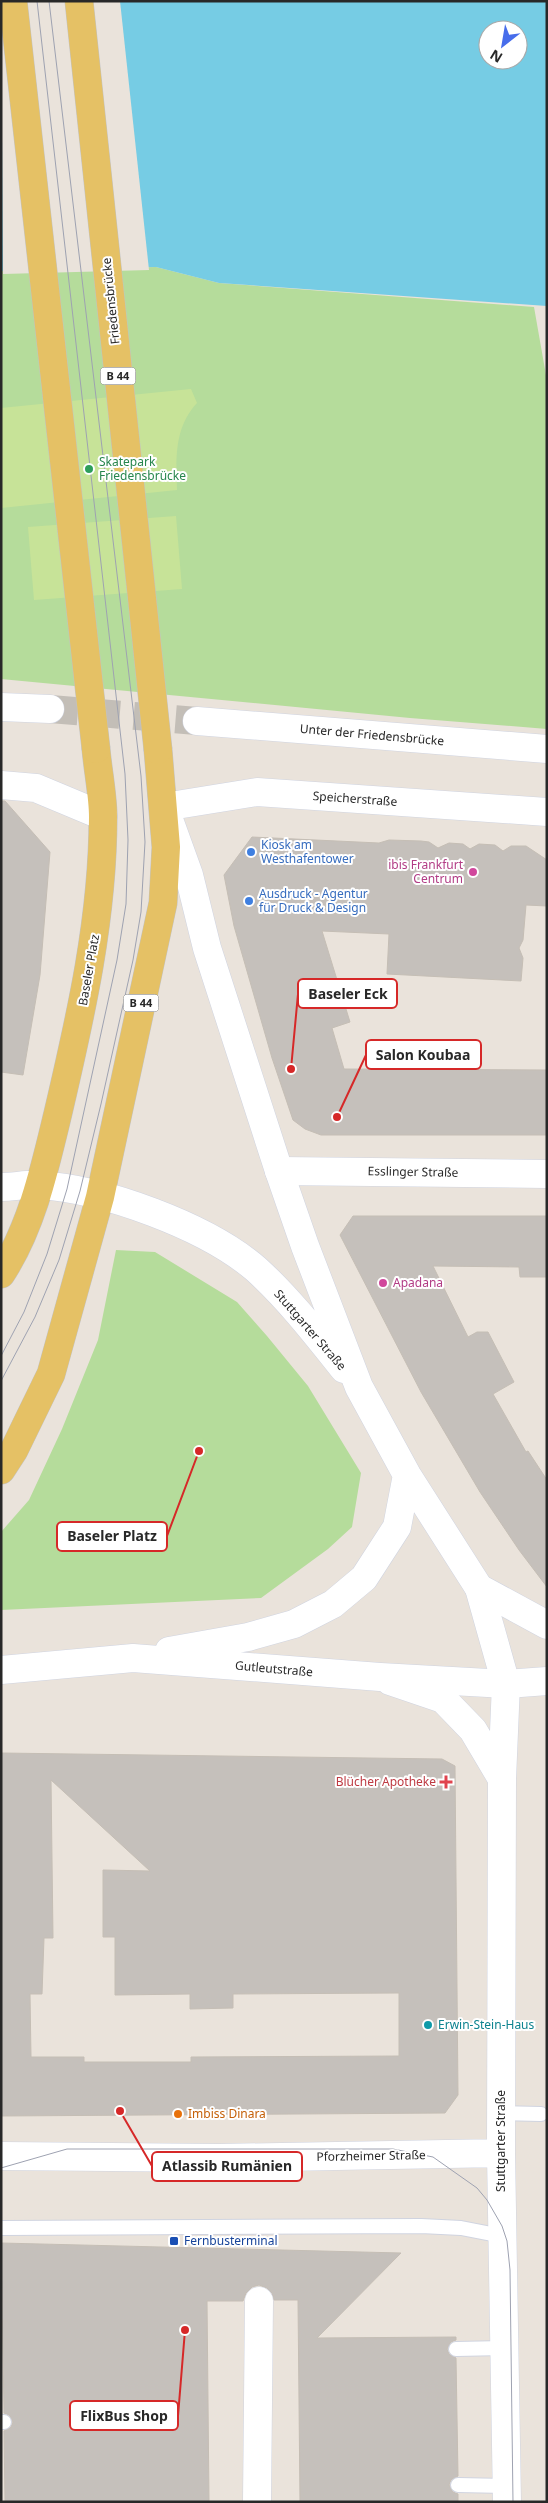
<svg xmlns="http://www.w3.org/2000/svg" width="548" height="2503" font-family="'Noto Sans',sans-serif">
	<rect width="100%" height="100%" fill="#eae3db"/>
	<path fill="#b5dc9b" d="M156 267 219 283 534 307 547 381V729L410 718 1 679V271Z
		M116 1250 155 1252 237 1302 267 1336 308 1386 361 1473 352 1527 328 1549 261 1598 1 1610V1532L29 1500 62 1429 98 1340Z"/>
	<path fill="#c7e398" d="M191 389 197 403C174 428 176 458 177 490L1 508V408Z
		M176 516 182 589 34 600 28 527Z"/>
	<path fill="#76cce4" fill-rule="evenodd" d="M1 1H547V306L219 283 156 267 1 271ZM488 30H518V60H488Z"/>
	<path fill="#eae3db" d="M1 1H120L149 270 3 274Z"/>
	<path fill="#c5c0bb" stroke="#c5beb5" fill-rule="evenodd" d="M1 801H5L50 852 40 975 23 1075 1 1072Z
		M252 837 379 843 389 840 421 841 429 842 438 848 449 843 463 844 470 849 479 844 495 845 503 851 511 846H526L547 860V906L526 905 523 940 519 948 523 958 521 981 387 974 389 934 322 931 350 1022 332 1028 344 1069 547 1070V1135H321L305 1129 293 1120 272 1058 234 926 224 875Z
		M353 1216H547V1277H520L519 1267 433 1266 468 1337 477 1332H488L514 1382 493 1394 526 1452 528 1451 547 1480V1587L519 1550 480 1492 421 1392 340 1235Z
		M1 1753 442 1759 455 1766 458 2095 445 2113 1 2116ZM51 1780 150 1871 103 1870V1937H115V1995L190 1994V2009L233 2008V1994L399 1993V2056L191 2057V2062H84V2057H31L30 1994H42L44 1938H53Z
		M1 2243 401 2253 317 2338 456 2337V2340L451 2342 447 2349 449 2354 456 2358 458 2476 451 2480 449 2485 453 2492 458 2494V2502H300L298 2300H274L272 2293 267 2288 259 2285 252 2287 246 2293 243 2301H207L209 2502H5L4 2431 11 2427 13 2422 9 2415 4 2413V2410Z"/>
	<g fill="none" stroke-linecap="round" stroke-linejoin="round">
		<path stroke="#c3beb7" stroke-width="28" stroke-dasharray="28 14" stroke-linecap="butt" d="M50 709 197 721"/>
		<g stroke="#d0d4e0" stroke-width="16">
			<path id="lane" d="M501 2113 541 2114
				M1 2228 421 2226 461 2228 502 2236
				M456 2349 504 2348
				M1 2422H4
				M458 2485 506 2486"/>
		</g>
		<g stroke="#d0d4e0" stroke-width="29">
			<path id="street" d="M1 707 50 709
				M197 721 547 749
				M1 785 36 788 103 816
				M164 807 257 792 547 812
				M279 1171 547 1174
				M479 1588 506 1684 502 1779 501 2153 507 2502
				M390 1681 443 1699 473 1730 502 1779
				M1 2156 219 2158 501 2153
				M257 2502 259 2301"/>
		</g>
		<g stroke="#d0d4e0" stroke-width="29">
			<path id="secondary" d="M167 814 189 875 207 948 279 1171 305 1246 359 1387 407 1475 479 1588 547 1625
				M1 1187C14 1187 27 1184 39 1185 104 1189 206 1226 256 1269 289 1299 316 1334 344 1369
				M169 1651 248 1637 294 1624 333 1604 364 1578 397 1527 407 1475
				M1 1670 133 1658 380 1677 506 1684 547 1681"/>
		</g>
		<g stroke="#c3c3c3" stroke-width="29">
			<path id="primary" d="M1 1274C32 1227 45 1167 58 1113 81 1015 103 918 103 817 103 795 98 772 96 749
				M1 1470 14 1450 51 1374 100 1197 163 903 166 847 158 750"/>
		</g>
		<use href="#lane" stroke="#fff" stroke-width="14"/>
		<use href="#street" stroke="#fff" stroke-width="28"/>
		<use href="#secondary" stroke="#fff" stroke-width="28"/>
		<use href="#primary" stroke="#e5c165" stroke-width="28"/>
		<path stroke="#9ea2b1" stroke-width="1" d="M1 1356 24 1312 47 1254 67 1189 117 960 126 904 128 840 125 774 37 1
			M1 1381 35 1317 59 1260 80 1191 101 1104 133 960 141 912 145 842 141 776 49 1
			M1 2168 67 2149H393L433 2157 477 2188 487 2200 502 2226 507 2241 510 2270 513 2502"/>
		<g stroke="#c3c3c3" stroke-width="29" stroke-linecap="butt">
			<path id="primary-bridge" d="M13 1 96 749
				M79 1 158 750"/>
		</g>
		<use href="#primary-bridge" stroke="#e5c165" stroke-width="28"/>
	</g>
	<circle fill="#2e9e5b" stroke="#fff" stroke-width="2" cx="89" cy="469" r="5"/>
	<g fill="#3f7fe0" stroke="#fff" stroke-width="2">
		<circle cx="251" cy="852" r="5"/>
		<circle cx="249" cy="901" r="5"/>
	</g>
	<g fill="#d1479c" stroke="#fff" stroke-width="2">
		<circle cx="473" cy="872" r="5"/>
		<circle cx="383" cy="1283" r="5"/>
	</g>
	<path fill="#e0444e" stroke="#fff" stroke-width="2" d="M443.5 1774.5h5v5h5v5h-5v5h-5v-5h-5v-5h5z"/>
	<circle fill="#0f9aa8" stroke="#fff" stroke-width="2" cx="428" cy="2025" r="5"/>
	<circle fill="#e8710a" stroke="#fff" stroke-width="2" cx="178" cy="2114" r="5"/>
	<rect fill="#1a4fb4" stroke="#fff" stroke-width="2" x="169" y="2236" width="10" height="10" rx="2.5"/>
	<g text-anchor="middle" stroke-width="4" stroke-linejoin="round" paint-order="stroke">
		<g fill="#fff" stroke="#686868" stroke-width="1">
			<rect x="100.5" y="367.5" width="35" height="17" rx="4"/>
			<rect x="123.5" y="994.5" width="35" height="17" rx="4"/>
		</g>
		<g font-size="11" font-weight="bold" fill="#282828">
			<text x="118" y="380">B 44</text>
			<text x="141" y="1007">B 44</text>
		</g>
		<g font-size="12" fill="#282828" stroke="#fff">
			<text transform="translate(111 301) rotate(-96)" y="4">Friedensbrücke</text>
			<text transform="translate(372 735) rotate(5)" y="4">Unter der Friedensbrücke</text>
			<text transform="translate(355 799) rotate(4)" y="4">Speicherstraße</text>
			<text transform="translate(89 970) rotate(-80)" y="4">Baseler Platz</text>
			<text transform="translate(413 1172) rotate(1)" y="4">Esslinger Straße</text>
			<text transform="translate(310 1330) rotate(49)" y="4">Stuttgarter Straße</text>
			<text transform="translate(274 1669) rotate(5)" y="4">Gutleutstraße</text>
			<text transform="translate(501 2141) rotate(-90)" y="4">Stuttgarter Straße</text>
			<text transform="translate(371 2156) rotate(-1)" y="4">Pforzheimer Straße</text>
		</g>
		<g font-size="12" fill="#27864d" stroke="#fff" text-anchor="start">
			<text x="99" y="466">Skatepark<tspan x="99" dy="14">Friedensbrücke</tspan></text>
		</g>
		<g font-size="12" fill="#366cbe" stroke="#fff" text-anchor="start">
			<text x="261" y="849">Kiosk am<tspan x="261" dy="14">Westhafentower</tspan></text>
			<text x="259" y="898">Ausdruck - Agentur<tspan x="259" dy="14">für Druck &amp; Design</tspan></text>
		</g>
		<g font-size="12" fill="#b23c85" stroke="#fff" text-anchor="end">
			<text x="463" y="869">ibis Frankfurt<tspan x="463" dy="14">Centrum</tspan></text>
			<text x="393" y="1287" text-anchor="start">Apadana</text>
		</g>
		<g font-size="12" fill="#be3a42" stroke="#fff" text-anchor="end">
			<text x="436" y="1786">Blücher Apotheke</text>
		</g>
		<g font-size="12" fill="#0d838f" stroke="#fff" text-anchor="start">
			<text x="438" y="2029">Erwin-Stein-Haus</text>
		</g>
		<g font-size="12" fill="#c56008" stroke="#fff" text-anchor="start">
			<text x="188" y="2118">Imbiss Dinara</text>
		</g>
		<g font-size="12" fill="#164399" stroke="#fff" text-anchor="start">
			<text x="184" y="2245">Fernbusterminal</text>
		</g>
	</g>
	<path fill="none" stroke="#d62828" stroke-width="2" d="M291 1069L298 994M337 1117L366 1055M199 1451L167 1536M120 2111L152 2166M185 2330L178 2416"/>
	<g fill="#d62828" stroke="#fff" stroke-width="2">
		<circle cx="291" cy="1069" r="5"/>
		<circle cx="337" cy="1117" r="5"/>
		<circle cx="199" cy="1451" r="5"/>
		<circle cx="120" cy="2111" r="5"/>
		<circle cx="185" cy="2330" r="5"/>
	</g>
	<g fill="#fff" stroke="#d62828" stroke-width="2">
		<rect x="298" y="979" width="99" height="29" rx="5"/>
		<rect x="366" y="1040" width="115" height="29" rx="5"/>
		<rect x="57" y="1522" width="110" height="29" rx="5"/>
		<rect x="152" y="2152" width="150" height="29" rx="5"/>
		<rect x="70" y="2401" width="108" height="29" rx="5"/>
	</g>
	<g font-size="14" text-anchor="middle" font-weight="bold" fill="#282828">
		<text x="348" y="999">Baseler Eck</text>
		<text x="423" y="1060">Salon Koubaa</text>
		<text x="112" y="1541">Baseler Platz</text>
		<text x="227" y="2171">Atlassib Rumänien</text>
		<text x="124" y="2421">FlixBus Shop</text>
	</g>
	<rect width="548" height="2503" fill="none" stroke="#282828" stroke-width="5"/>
	<g transform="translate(503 45) rotate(211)"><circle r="24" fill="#ffffff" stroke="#a9a9a9"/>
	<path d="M0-4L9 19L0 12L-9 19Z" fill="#476deb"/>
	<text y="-8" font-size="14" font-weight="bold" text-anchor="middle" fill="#282828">N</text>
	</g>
</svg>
